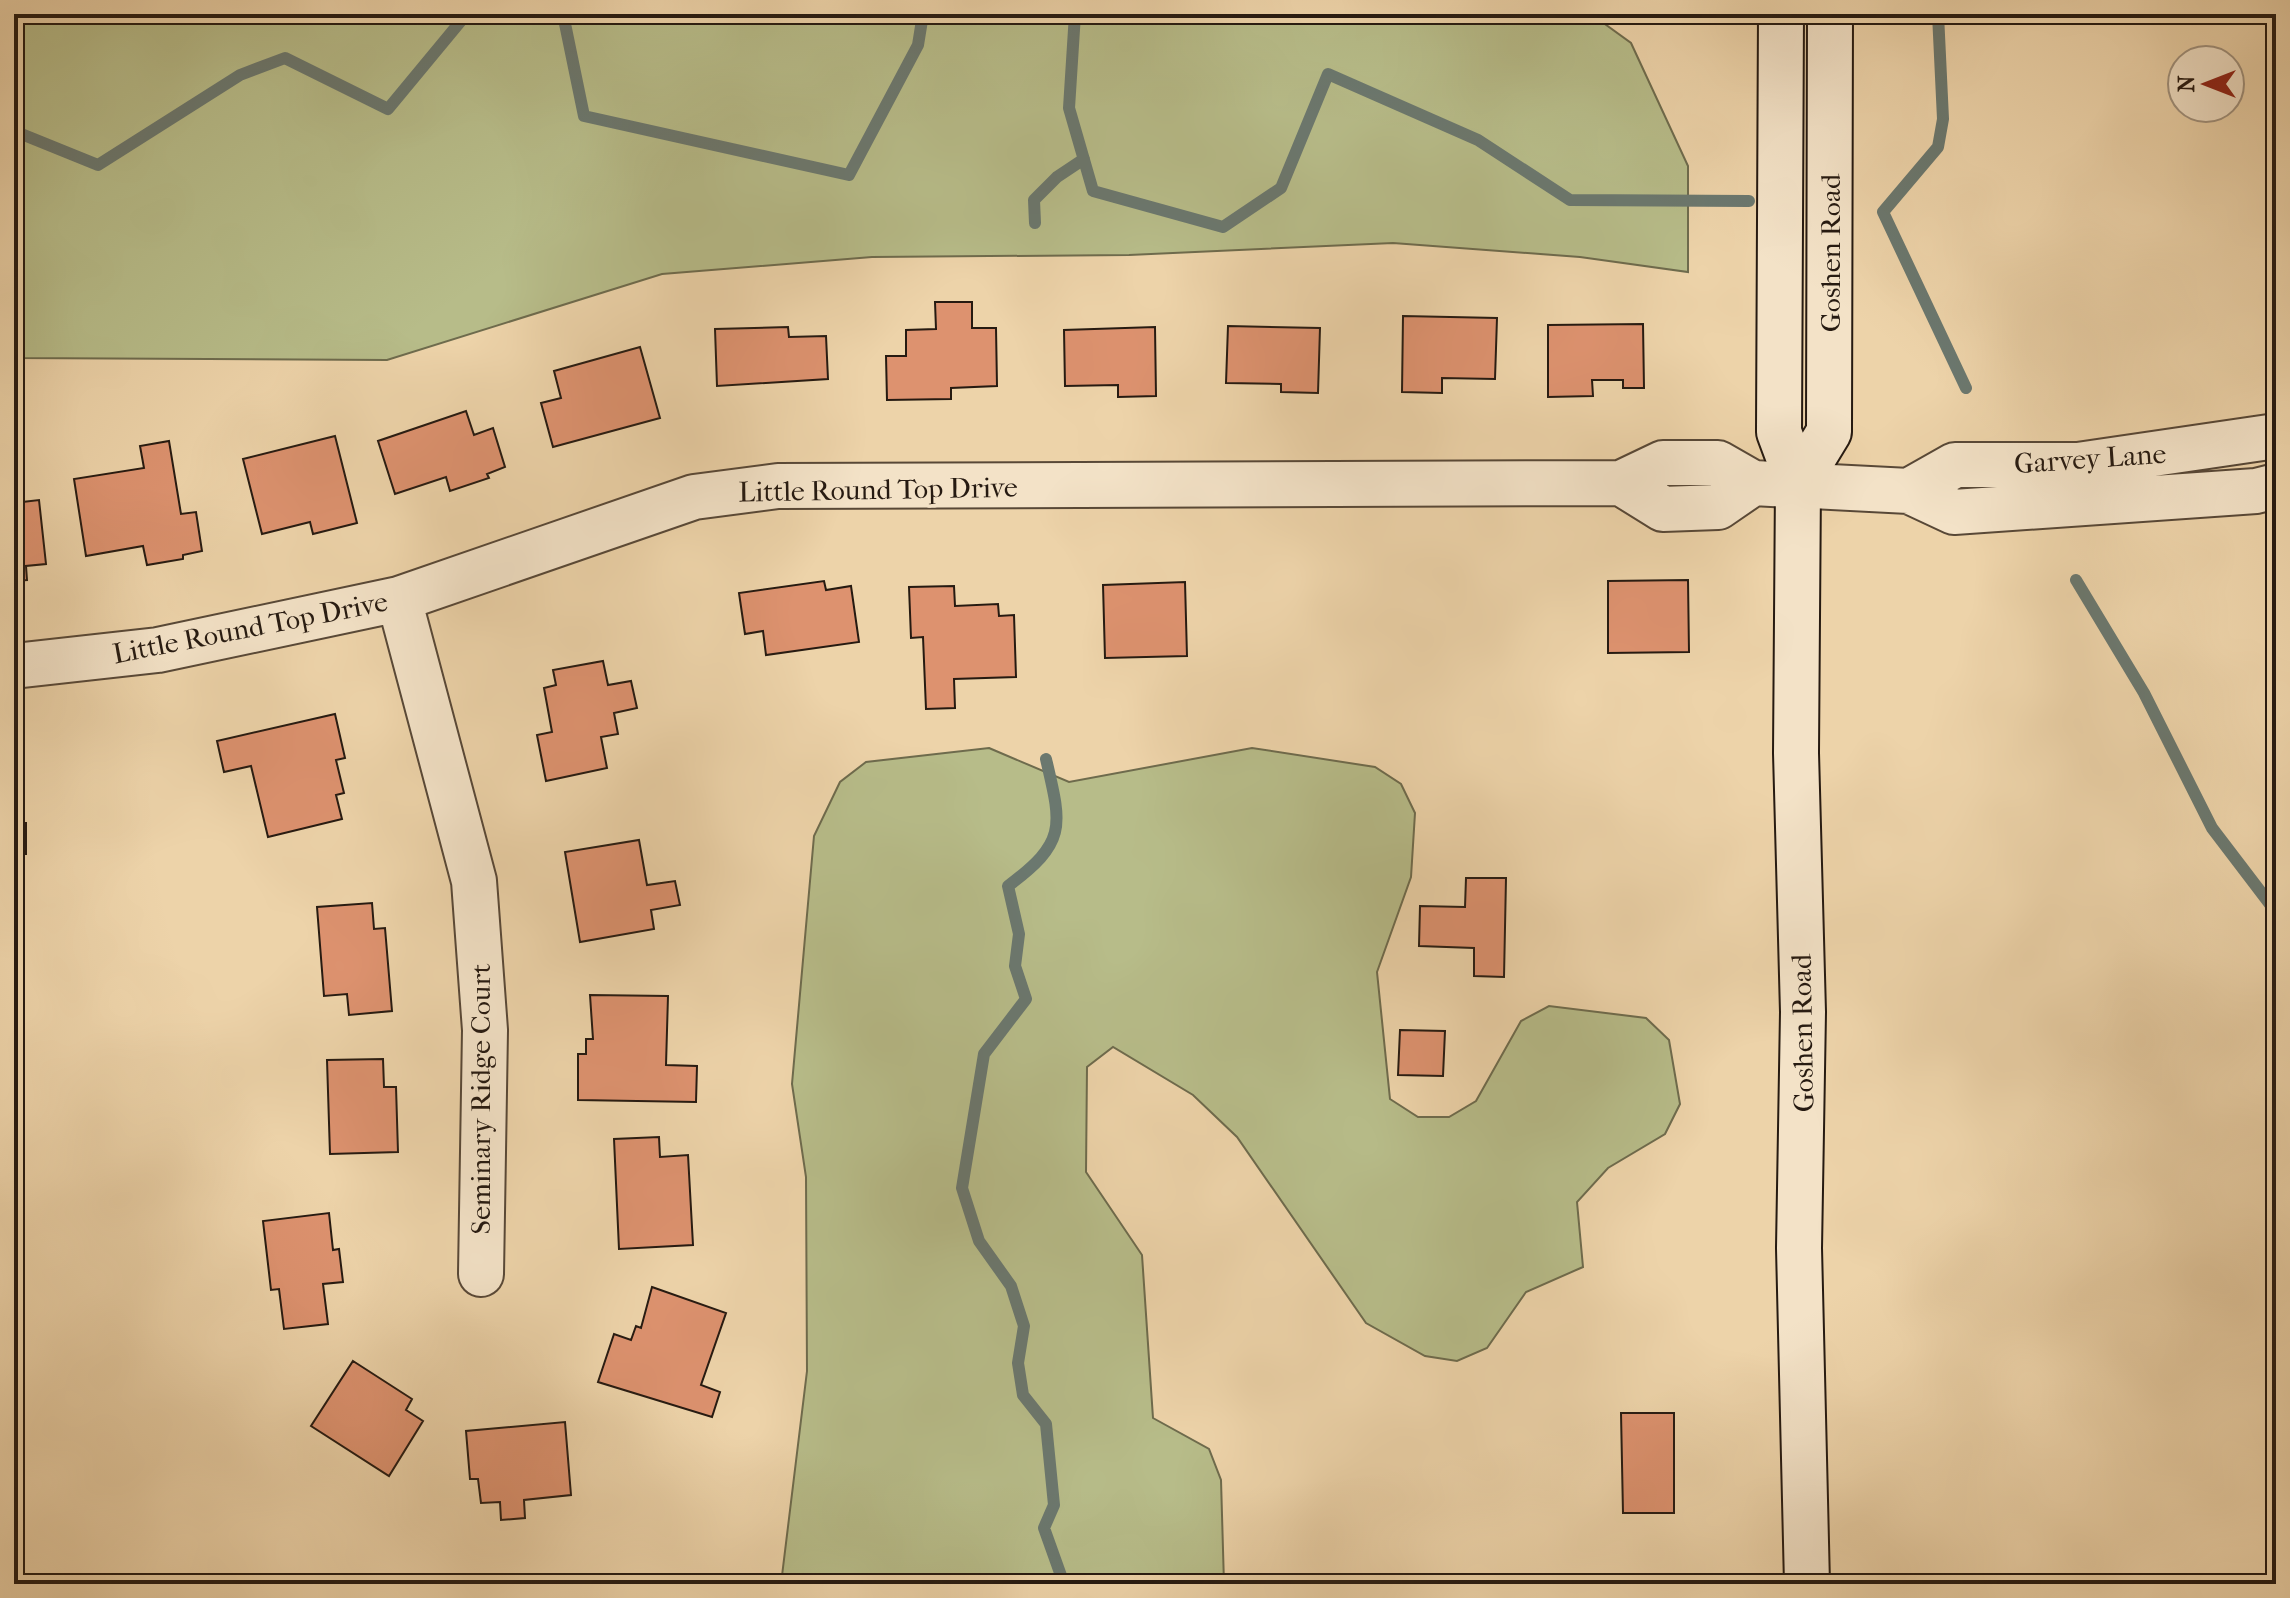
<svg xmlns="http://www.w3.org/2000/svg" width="2290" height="1598" font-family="'IM FELL French Canon',serif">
	<rect width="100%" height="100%" fill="#edd3a9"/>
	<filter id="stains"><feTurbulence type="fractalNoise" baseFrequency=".0025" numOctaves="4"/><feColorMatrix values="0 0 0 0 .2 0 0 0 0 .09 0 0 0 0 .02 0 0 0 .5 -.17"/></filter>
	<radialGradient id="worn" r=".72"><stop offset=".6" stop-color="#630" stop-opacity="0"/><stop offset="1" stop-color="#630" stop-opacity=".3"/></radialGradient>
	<path fill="#b7bc89" stroke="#6e6b4d" stroke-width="2" d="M14 14H1591L1631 43 1688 166V272L1580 257 1393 243 1129 255 872 257 662 274 387 360 14 358Z
		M989 748 1069 782 1252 748 1375 767 1401 784 1415 813 1411 877 1377 972 1390 1099 1418 1117H1449L1476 1101 1521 1021 1549 1006 1646 1018 1669 1040 1680 1104 1665 1134 1608 1168 1577 1202 1583 1267 1526 1292 1487 1348 1457 1361 1425 1356 1366 1323 1237 1137 1193 1095 1113 1047 1087 1067 1086 1172 1142 1255 1153 1418 1209 1449 1221 1480 1224 1584H781L807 1371 806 1177 792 1084 814 836 840 782 866 762Z"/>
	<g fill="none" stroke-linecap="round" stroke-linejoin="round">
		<path stroke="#6b786f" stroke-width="12" d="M563 14 584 116 849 175 918 45 923 14
			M1075 14 1069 108 1093 191 1223 227 1281 188 1328 74 1478 140 1570 200 1749 201
			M1938 14 1943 119 1938 147 1883 212 1966 388
			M14 131 98 165 240 75 285 58 388 109 465 16 476 14
			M1035 223 1034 200 1057 177 1084 159
			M2076 580 2144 693 2212 828 2276 912
			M1046 759C1062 827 1067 842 1008 886L1019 934 1015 966 1026 999 984 1054 962 1188 979 1241 1011 1286 1024 1326 1018 1363 1023 1395 1046 1424 1054 1505 1044 1528 1064 1584"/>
	</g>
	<path fill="#dd926f" stroke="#261a11" stroke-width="2" d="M935 302H972V328H996L997 386 951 388V399L887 400 886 356H906V330L936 329Z
		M1403 316 1497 318 1495 379 1442 378V393L1402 392Z
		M1643 324 1644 388H1623V380H1592L1593 396 1548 397V325Z
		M1228 326 1320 328 1318 393 1281 392V384L1226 383Z
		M788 327 789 337 826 336 828 379 717 386 715 329Z
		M1155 327 1156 396 1118 397V385L1065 386 1064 330Z
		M640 347 660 418 553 447 541 403 561 398 554 371Z
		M466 411 474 435 493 428 505 467 487 474 489 478 450 491 446 477 395 494 378 441Z
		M335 436 357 523 313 534 310 522 262 534 243 459Z
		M169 441 181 514 196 512 202 551 183 555V559L147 565 143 546 86 556 74 479 144 468 140 446Z
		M39 500 46 564 26 566 27 580 14 581V503Z
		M1688 580 1689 652 1608 653V581Z
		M824 581 826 590 851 586 859 642 766 655 763 631 745 634 739 593Z
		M1185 582 1187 656 1105 658 1103 585Z
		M954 586 955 606 998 604 999 616 1014 615 1016 677 954 679 955 708 926 709 923 637 911 638 909 587Z
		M603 661 608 685 631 681 637 708 614 713 618 734 601 737 607 768 546 781 537 735 552 732 544 688 556 685 553 670Z
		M335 714 345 758 336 760 344 793 336 795 342 819 268 837 251 766 224 772 217 741Z
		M14 823H26V854H14Z
		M639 840 647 885 675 881 680 905 651 910 654 929 580 942 565 852Z
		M1466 878H1506L1504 977 1474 976V948L1419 946 1420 906 1465 907Z
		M372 903 374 929 385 928 392 1011 349 1015 347 994 324 996 317 907Z
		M14 938H23V1016H14Z
		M590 995 668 996 666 1065 697 1066 696 1102 578 1100V1054H586V1039H593Z
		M1400 1030 1445 1031 1443 1076 1398 1075Z
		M383 1059 384 1087H396L398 1152 330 1154 327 1060Z
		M659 1137 660 1157 688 1155 693 1245 619 1249 614 1139Z
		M329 1213 333 1250 339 1249 343 1282 323 1284 328 1324 284 1329 279 1289 271 1290 263 1221Z
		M22 1238 23 1328H14V1239Z
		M652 1287 726 1313 701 1385 720 1392 712 1417 598 1382 614 1334 631 1340 636 1326 641 1328Z
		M353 1361 412 1399 406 1410 423 1421 389 1476 311 1426Z
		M1621 1413H1674V1513H1623Z
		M565 1422 571 1495 524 1500 525 1518 501 1520 500 1502 481 1503 478 1479H470L466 1431Z"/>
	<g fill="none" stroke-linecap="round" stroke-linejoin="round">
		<g stroke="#584837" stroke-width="48">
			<path id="street" d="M1621 483 1663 509 1718 507 1753 483
				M1909 491 1955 465H2078L2276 436
				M399 599 474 881 485 1030 481 1274
				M14 666 158 650 399 599 694 497 778 486 1621 483 1663 463H1718L1753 483 1909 491 1954 512 2256 491 2276 486"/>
		</g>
		<g stroke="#261a11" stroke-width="48">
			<path id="secondary" d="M1781 14 1779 432 1798 483 1796 753 1803 1012 1799 1248 1807 1584
				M1798 483 1829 432 1830 14"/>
		</g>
		<use href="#street" stroke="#f3e2c7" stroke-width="44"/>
		<use href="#secondary" stroke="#f3e2c7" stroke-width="44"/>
	</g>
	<g text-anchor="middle" stroke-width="7" stroke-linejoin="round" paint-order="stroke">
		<g font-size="28" fill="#261a11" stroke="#f3e2c7">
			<text transform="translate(1830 253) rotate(-90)" y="10">Goshen Road</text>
			<text transform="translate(2090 458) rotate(-4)" y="10">Garvey Lane</text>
			<text transform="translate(878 489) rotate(-1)" y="10">Little Round Top Drive</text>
			<text transform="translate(250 627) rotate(-11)" y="10">Little Round Top Drive</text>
			<text transform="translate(1802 1033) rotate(-91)" y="10">Goshen Road</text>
			<text transform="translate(480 1099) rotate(-90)" y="10">Seminary Ridge Court</text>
		</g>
	</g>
	<rect width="2290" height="1598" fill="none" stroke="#edd3a9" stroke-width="48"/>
	<rect x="16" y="16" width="2258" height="1566" fill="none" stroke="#261a11" stroke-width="4"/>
	<rect x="24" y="24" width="2242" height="1550" fill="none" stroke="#261a11" stroke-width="2"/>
	<g transform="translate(2206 84) rotate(270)"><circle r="38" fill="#f3e2c7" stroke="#a1927e" stroke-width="2"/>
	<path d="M0-6L14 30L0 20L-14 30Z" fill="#8f2418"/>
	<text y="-12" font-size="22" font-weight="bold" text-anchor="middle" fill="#261a11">N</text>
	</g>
	<rect width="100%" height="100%" filter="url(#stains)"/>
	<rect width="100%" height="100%" fill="url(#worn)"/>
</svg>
